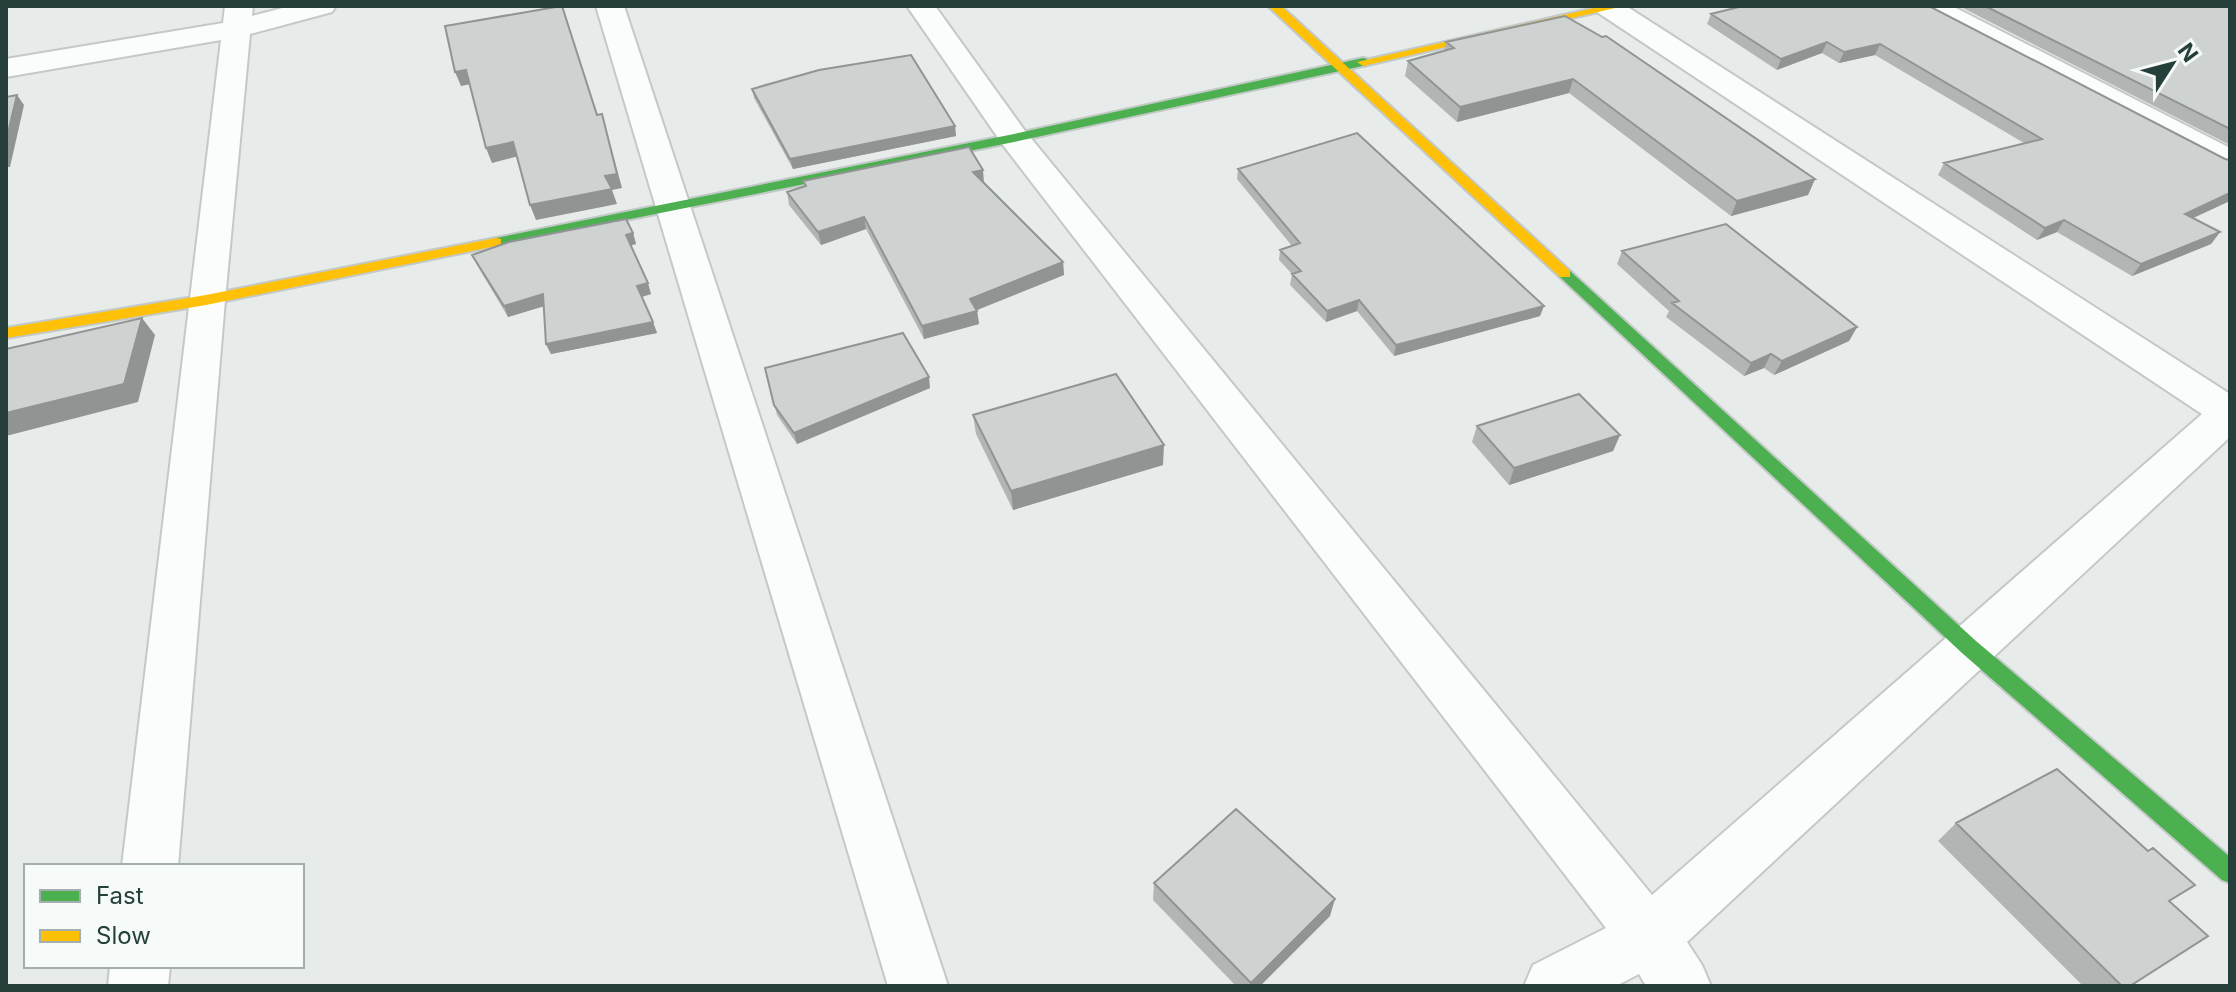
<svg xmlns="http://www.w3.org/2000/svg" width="2236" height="992" font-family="Inter,sans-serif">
	<rect width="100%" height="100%" fill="#e7ecea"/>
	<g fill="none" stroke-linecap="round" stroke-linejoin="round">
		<g stroke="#c4c9c7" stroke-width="4">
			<path id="street" d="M225 6H253L252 16 290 6H336L332 12 250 34 225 300 178 866H122L221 40 6 77V59L223 23Z
				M596 6H624L948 986H888Z
				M907 6H935L1025 131 1652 895 2202 414 1597 12 1593 6H1626L2230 394V437L1687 942 1702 965 1711 986H1646L1639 974 1616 986H1524L1533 965 1606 928 1003 145Z
				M1917 6H1952L2230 148V171L2218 168 1921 12Z
				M110 966H170L168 986H108Z"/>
		</g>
		<g stroke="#c3c9c7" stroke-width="4">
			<path id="fast" d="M1363 58 1367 59V65L1014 142 496 246 489 242 496 238 1014 134Z
				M1565 269 1570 271 1976 641 2230 857V883L2222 880 1962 653 1560 277 1558 274Z"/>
		</g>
		<g stroke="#c3c9c7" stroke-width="4">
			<path id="slow" d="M1268 6H1281L1570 271V277H1560Z
				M1603 6H1624L1363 66 1357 62Z
				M496 238 501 239V245L206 305 6 338V328L206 295Z"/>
		</g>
		<use href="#street" fill="#fbfcfc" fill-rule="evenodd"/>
		<use href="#fast" fill="#4caf50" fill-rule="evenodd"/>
		<use href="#slow" fill="#ffc107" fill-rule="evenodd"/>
	</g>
	<path fill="#b1b5b4" d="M1929 6 2193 218 2220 232 2211 244 2132 276 2057 232 2037 240 1938 175 1944 163 2024 143 1875 55 1839 63 1822 53 1777 70 1707 24 1711 14Z
		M1959 6H2230V145Z
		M1565 16 1815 179 1808 195 1731 216 1569 93 1457 122 1405 76 1408 61 1444 51 1446 42Z
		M752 89 955 126 956 136 793 169 754 98Z
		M1238 169 1540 316 1394 356 1357 311 1326 322 1290 285 1292 274 1279 260 1280 250 1292 246 1237 179Z
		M983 170V183L1063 262 1064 275 977 310 979 324 924 339 866 229 821 245 789 205 787 192 805 186 803 181Z
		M633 233 636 244 630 245 651 294 642 297 657 333 551 354 546 344 544 306 508 317 477 265 472 255Z
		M1622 251 1857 327 1849 341 1774 375 1764 368 1744 376 1666 317 1669 311 1617 264Z
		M765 368 930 388 797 444 777 415Z
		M973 415 1163 465 1013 510 976 434Z
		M1477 426 1620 435 1613 451 1509 485 1472 442Z
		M1956 823 2171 902 2130 986H2083L1938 841Z
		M1154 883 1330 916 1260 986H1236L1153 900Z"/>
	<path fill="#909492" d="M1827 42 1822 53 1777 70 1781 59Z
		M1880 44 1875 55 1839 63 1844 52Z
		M466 70 471 84 461 86 455 72Z
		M1573 79 1569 93 1457 122 1460 107Z
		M17 95 24 105 10 167H6V141Z
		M602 114 622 188 612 190 617 204 536 220 530 205 605 176Z
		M955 126 956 136 793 169 790 159Z
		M513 142 519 156 492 163 486 148Z
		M983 170 984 183 974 185 973 172Z
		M1815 179 1808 195 1731 216 1737 201Z
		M2230 193V201L2176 226 2185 214Z
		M864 217 866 229 821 245 818 232Z
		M2064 220 2057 232 2037 240 2045 228Z
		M2220 232 2211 244 2132 276 2141 264Z
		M633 233 636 244 629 246 626 235Z
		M1063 262 1064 275 972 312 970 299Z
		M648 283 651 294 641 297 637 286Z
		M543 294 548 305 508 317 504 306Z
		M1359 300 1357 311 1326 322 1327 311Z
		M1544 306 1540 316 1394 356 1396 345Z
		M977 311 979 324 924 339 922 326Z
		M142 318 155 335 138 402 6 436V413Z
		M653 322 657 333 551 354 546 344Z
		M1857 327 1849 341 1774 375 1782 361Z
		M1771 354 1764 368 1744 376 1751 363Z
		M929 377 930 388 797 444 794 433Z
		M1620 435 1613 451 1509 485 1514 468Z
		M1164 445 1163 465 1013 510 1011 491Z
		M1335 899 1330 916 1260 986H1250L1251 983Z"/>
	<path fill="#ced3d1" stroke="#909492" stroke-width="2" d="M562 6 597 115 602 114 617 174 605 176 612 189 530 205 513 142 486 148 466 70 455 72 445 26Z
		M1743 6H1929L2225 159 2230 160V193L2185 214 2220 232 2141 264 2064 220 2045 228 1944 163 2042 139 1880 44 1844 52 1827 42 1781 59 1711 14Z
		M1985 6H2230V129Z
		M1565 16 1602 37 1606 36 1815 179 1737 201 1573 79 1460 107 1408 61 1454 48 1446 42Z
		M911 55 955 126 790 159 752 89 819 70Z
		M17 95 6 141V97Z
		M1357 133 1544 306 1396 345 1359 300 1327 311 1292 274 1301 271 1280 250 1300 243 1238 169Z
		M969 147 983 170 973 172 1063 262 970 299 977 311 922 326 864 217 818 232 787 192 806 186 803 181Z
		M626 219 633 233 626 235 648 283 637 286 653 322 546 344 543 294 504 306 472 255 509 242Z
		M1726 224 1857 327 1782 361 1771 354 1751 363 1672 303 1679 301 1622 251Z
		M142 318 124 384 6 413V349Z
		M903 333 929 377 794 433 774 405 765 368Z
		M1116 374 1164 445 1011 491 973 415Z
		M1579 394 1620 435 1514 468 1477 426Z
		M2057 769 2148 851 2153 848 2195 885 2169 901 2208 936 2130 986H2122L1956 823Z
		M1236 809 1335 899 1251 983 1154 883Z"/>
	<rect width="2236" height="992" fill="none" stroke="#253f3a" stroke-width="16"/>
	<rect x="24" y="864" width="280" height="104" fill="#f6faf8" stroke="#a2afac" stroke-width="2"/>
	<rect x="40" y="890" width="40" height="12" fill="#4caf50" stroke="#a2afac" stroke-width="2"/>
	<text x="96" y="904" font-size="24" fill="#253f3a">Fast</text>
	<rect x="40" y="930" width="40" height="12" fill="#ffc107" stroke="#a2afac" stroke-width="2"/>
	<text x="96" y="944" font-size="24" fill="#253f3a">Slow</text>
	<g transform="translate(2172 64) rotate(54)" stroke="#f6faf8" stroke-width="6" paint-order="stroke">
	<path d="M0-6L14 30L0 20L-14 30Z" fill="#253f3a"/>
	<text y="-12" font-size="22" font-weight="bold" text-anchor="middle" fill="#253f3a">N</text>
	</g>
</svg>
